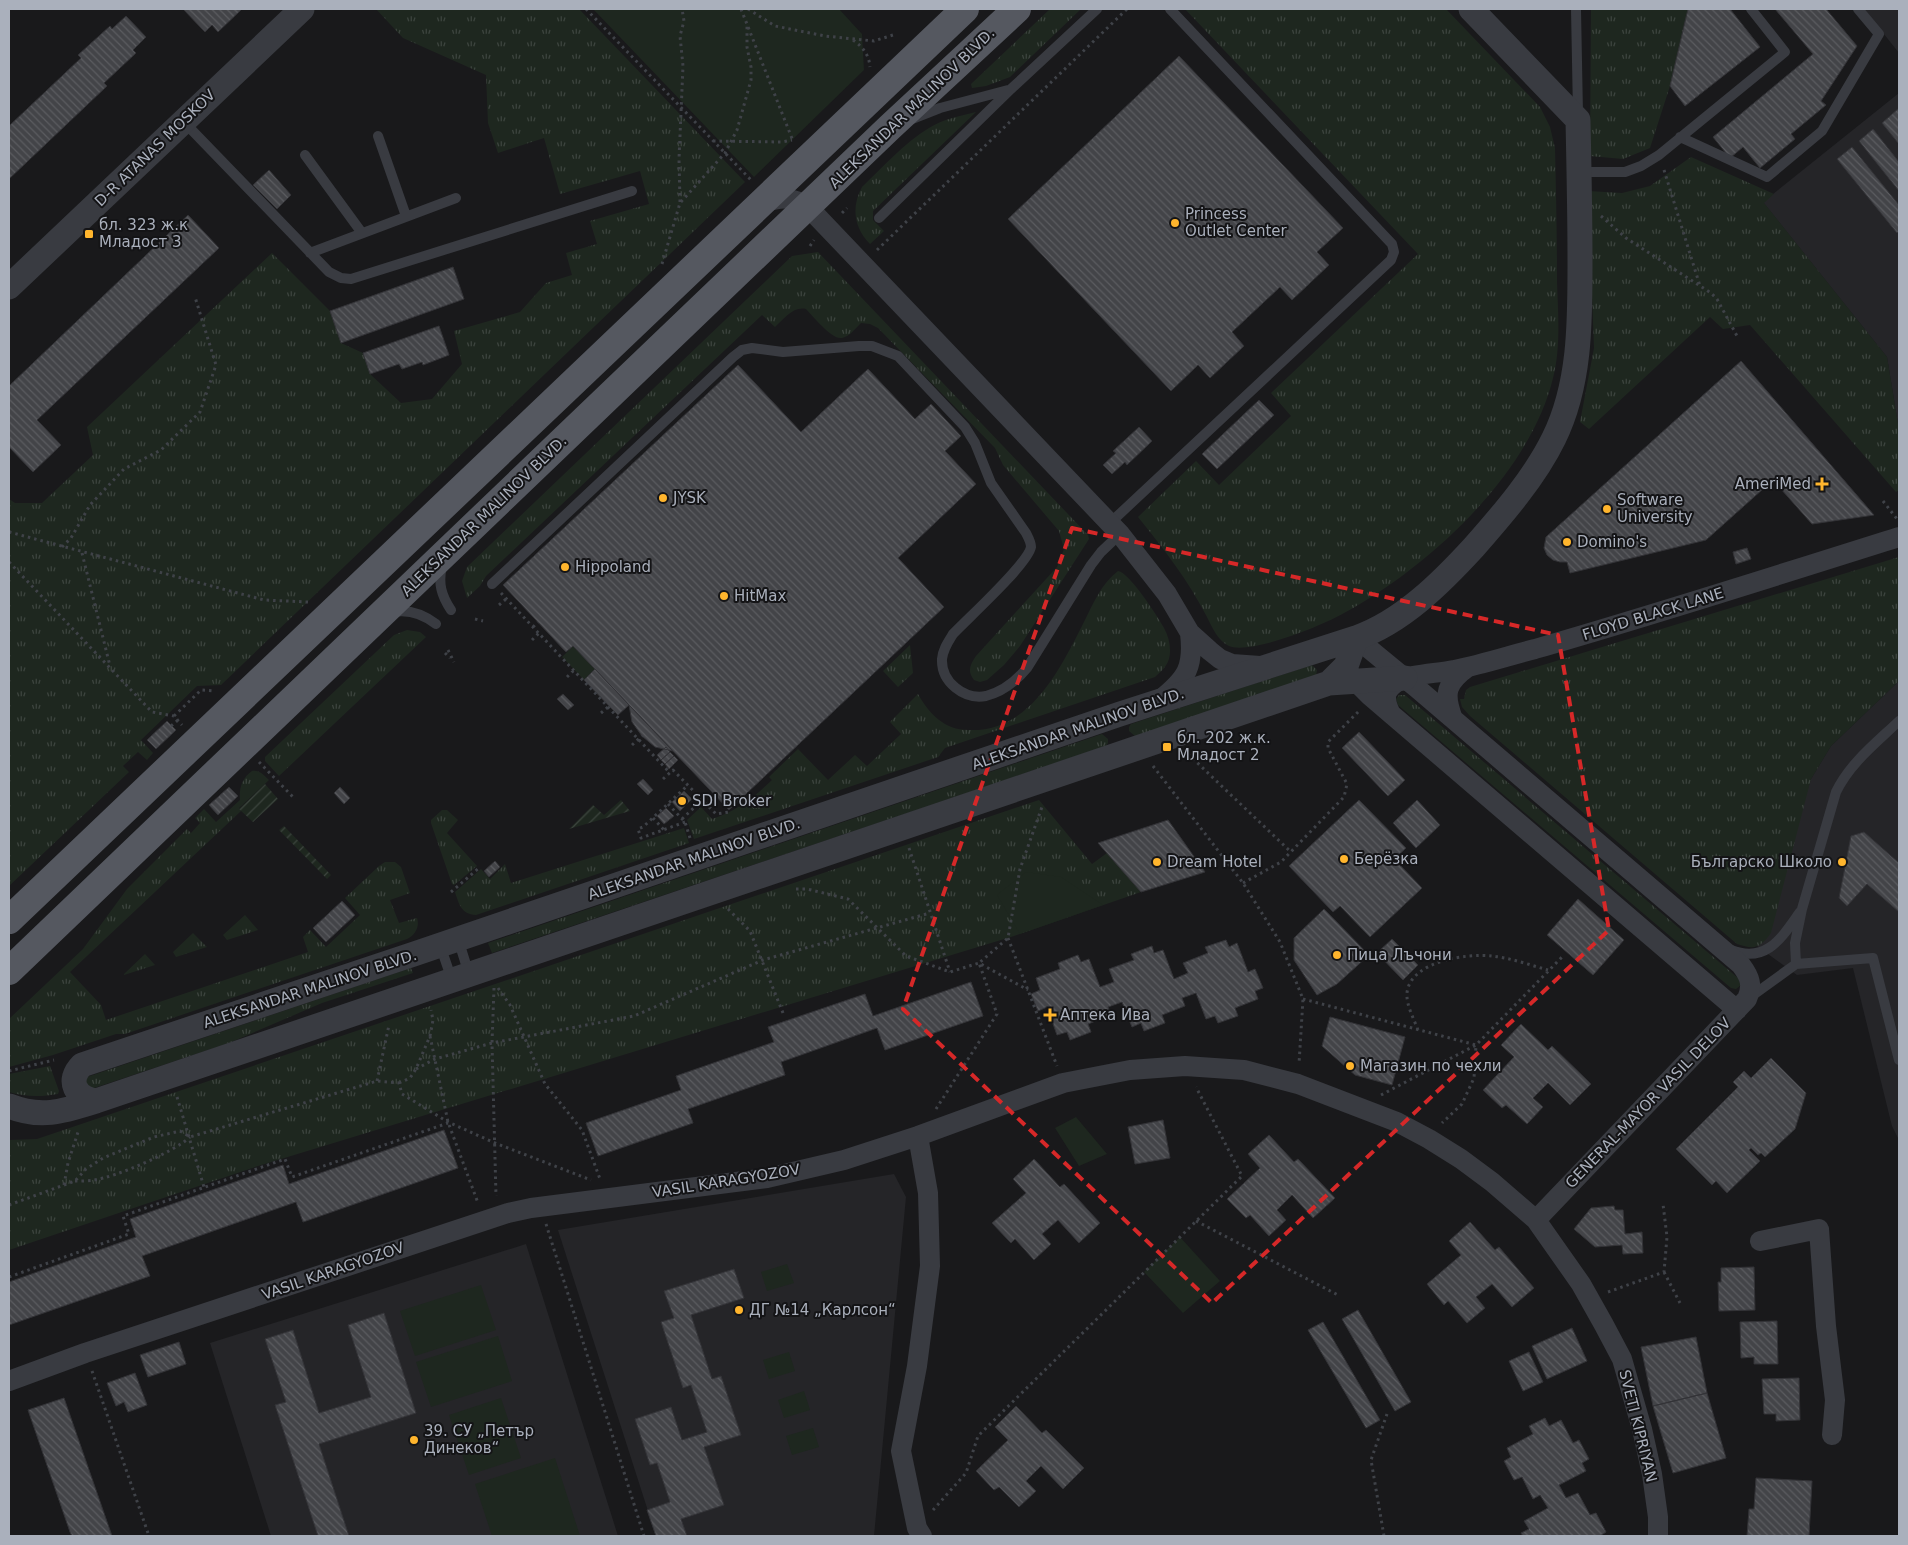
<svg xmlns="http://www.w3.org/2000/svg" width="1908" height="1545" font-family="'DejaVu Sans',sans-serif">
	<defs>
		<pattern id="grass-tufts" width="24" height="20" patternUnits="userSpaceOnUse" patternTransform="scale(1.25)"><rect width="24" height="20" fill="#1e271f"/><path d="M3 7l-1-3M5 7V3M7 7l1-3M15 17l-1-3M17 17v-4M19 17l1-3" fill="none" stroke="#3c443e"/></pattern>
		<pattern id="garden-furrows" width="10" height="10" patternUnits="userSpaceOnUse" patternTransform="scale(1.25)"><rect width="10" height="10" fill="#1e271f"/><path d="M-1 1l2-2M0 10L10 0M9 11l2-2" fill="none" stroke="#3c443e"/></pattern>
		<pattern id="building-back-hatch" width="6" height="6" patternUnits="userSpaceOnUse" patternTransform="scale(1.25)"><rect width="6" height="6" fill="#434448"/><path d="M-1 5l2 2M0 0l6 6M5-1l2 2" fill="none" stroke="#5b5c60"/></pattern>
	</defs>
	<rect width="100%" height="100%" fill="#19191b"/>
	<path fill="#252528" d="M1864 9H1899V53Z
		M1899 93V430L1887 357 1763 202Z
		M1899 681V1140L1892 1126 1888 1110 1853 968 1797 975 1757 946 1811 779 1831 746Z
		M894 1174 906 1197 874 1536H656L558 1230Z
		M526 1244 618 1536H271L210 1343Z"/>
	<path fill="url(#grass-tufts)" d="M376 9H579L745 182 221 685 197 686 141 740 153 753 147 760 138 752 123 766 129 772 9 886V499L15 503H42L93 455 87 427 272 253 330 311 341 343 363 353 370 374 401 403 432 399 462 364 454 331 520 312 546 283 572 275 566 253 597 244 590 221 649 204 640 171 560 194 544 138 498 153 488 123 486 75 403 38Z
		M1050 9H1081L1010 77 986 86 972 88 971 84Z
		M1185 9H1446L1540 107 1550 127 1555 148C1556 192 1557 237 1557 282 1558 313 1561 347 1553 378 1530 474 1428 568 1344 613 1324 625 1250 655 1229 646 1218 641 1212 627 1207 617 1188 580 1164 549 1138 517L1196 461 1219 485 1291 416 1271 393 1418 254Z
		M1591 9H1688L1670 86 1650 148 1623 159 1590 156Z
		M976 112 873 211V220L884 231 870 244C854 228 851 207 862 187 883 167 904 143 929 128 943 119 960 116 976 112Z
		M1691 157 1774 194 1764 203 1887 357 1899 430V490L1896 492 1750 325 1723 329 1710 317 1589 429 1580 422 1594 348 1588 191 1622 193 1650 186Z
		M818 252 1088 535 1089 539 1020 646 1004 665 987 680 980 682 974 680C967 671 970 665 976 656L1057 567 1064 549 1059 531 1003 465 995 448 878 328 870 324 861 323C855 329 850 336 842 338 832 340 813 316 806 309 793 306 784 319 775 327L762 315 486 576 480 586 467 598 462 581 467 567 792 256Z
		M1899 557V681L1831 746 1811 779 1771 933C1760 948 1755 950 1737 944L1470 716 1462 707 1460 699H1464L1466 690 1470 687Z
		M1118 571C1129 572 1158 617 1164 628 1168 635 1170 643 1170 651 1170 663 1164 669 1155 677L945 748 938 757 694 839 687 820 701 807 712 819C737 811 753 798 772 780L769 777 798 749 828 780 855 755 867 766 901 734 890 722 918 694C929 714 945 730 968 730 1030 733 1060 669 1084 622 1093 604 1101 584 1118 571Z
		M407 630 420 632 426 637 279 776 265 761V757L394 635Z
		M910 645 913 673 898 687 883 671Z
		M1312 665 1317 670 1316 677 1135 736 1129 731V727L1131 724Z
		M1399 695H1405L1738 978 1741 985 1736 989 1731 988 1398 705 1396 699Z
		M1102 734 1108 739V743L1106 746 492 953 488 943Z
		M252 771C260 770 263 775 269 780L239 808 241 811 70 972 101 1005 106 1020 308 952 303 937 310 930 326 947 360 915 345 898 379 866 385 862H395L401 867 410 893 390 900 399 923 417 918C420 927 415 935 407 939L125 1034H116L53 1055 9 1067V1019L83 949 127 889 187 829 191 833 200 823 195 818 204 809 216 822 240 800C239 788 242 778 252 771Z
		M1039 800 1092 864 1107 853 1141 892 1014 936 258 1166 9 1250V1140L37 1139Z
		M442 810H447L458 820 447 833 477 866 454 885 452 884 431 823V820Z
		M684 828 689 843 476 915C461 914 459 904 455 892L481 869 490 879 505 864 511 883Z
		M245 915 258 930 227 940 223 935Z
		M193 933 207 947 176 957 173 952Z
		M145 954 155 965 124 975V974Z
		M411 968 413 973 322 1003 229 1043 91 1089 84 1081 87 1077Z
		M50 1066 59 1091 58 1094C41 1097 25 1097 9 1092V1074Z"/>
	<path fill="#1e271f" d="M593 9H839L862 34 864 70 754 177Z
		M573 646 595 669 584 680 562 657Z
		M1026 872 1061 877 1103 905 1020 934 997 895Z
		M1076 1117 1107 1154 1079 1166 1055 1128Z
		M1180 1237 1220 1281 1183 1313 1144 1272Z
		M787 1264 794 1283 767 1291 761 1272Z
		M481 1285 496 1330 415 1356 400 1311Z
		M498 1336 512 1381 431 1407 416 1362Z
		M789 1352 795 1371 769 1379 763 1360Z
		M804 1391 810 1410 784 1418 778 1400Z
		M501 1398 521 1458 469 1475 449 1415Z
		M813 1428 819 1447 792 1455 786 1436Z
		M555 1458 580 1536H492L475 1484Z"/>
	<path fill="url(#garden-furrows)" d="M265 784 278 799 253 822 239 809Z
		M621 800 630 811 569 829 593 805 604 815Z
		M284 826 331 875 327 879 279 830Z"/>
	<path fill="url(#building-back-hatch)" stroke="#333337" d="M183 9H242L218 32 212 25 205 32Z
		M1688 9H1730L1760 47 1685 106 1670 86Z
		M1775 9H1826L1857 46 1821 101 1826 105 1791 134 1795 139 1760 168 1743 147 1730 158 1713 137 1813 54Z
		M126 16 146 37 133 50 136 53 104 83 107 86 9 179V126L81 58 78 55 110 26 112 29Z
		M1179 56 1343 228 1317 252 1329 265 1292 300 1280 287 1232 332 1244 346 1210 378 1198 365 1171 391 1008 219Z
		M1899 108V144L1882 123Z
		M1873 129 1899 162V191L1859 141Z
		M1852 147 1899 205V231L1897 233 1837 159Z
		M269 170 291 195 277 209 253 185Z
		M188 215 219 248 37 420 61 445 33 472 9 447V386Z
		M453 267 464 299 341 343 330 311Z
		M439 326 449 355 423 365 422 362 402 369 399 364 370 374 363 353Z
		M1741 361 1874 515 1812 524 1773 480 1706 540 1570 573 1567 562H1560L1553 560 1547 555 1544 548 1546 537Z
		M738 365 801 432 868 369 915 419 931 404 961 436 945 451 976 484 898 558 944 607 729 810 573 646 566 652 503 585Z
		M1259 400 1274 415 1217 469 1202 454Z
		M1139 427 1152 441 1127 465 1125 462 1112 474 1103 465 1116 453 1113 451Z
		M1747 548 1751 559 1736 564 1733 552Z
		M595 669 629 705 618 715 584 680Z
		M563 694 574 705 568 710 557 699Z
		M629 705 673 751 655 747 642 736 632 722Z
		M167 721 176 730 156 749 147 740Z
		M1359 732 1405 780 1388 796 1342 748Z
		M666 747 670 752 661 760 657 755Z
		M670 752 674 756 665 764 661 760Z
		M674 756 678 760 669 769 665 764Z
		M643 779 653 790 648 795 637 784Z
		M229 787 238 796 218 815 209 805Z
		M340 787 350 798 344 804 334 793Z
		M684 791 692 799 680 811 672 802Z
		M1359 800 1406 848 1394 859 1422 888 1370 937 1340 906 1333 912 1289 866Z
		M1417 800 1440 825 1416 848 1393 823Z
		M666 808 674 816 664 824 657 816Z
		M1168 820 1205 872 1141 892 1098 843Z
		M1864 832 1899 863V912L1867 884 1847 906 1839 898 1851 836Z
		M495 861 500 867 489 877 484 871Z
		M1578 899 1624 940 1593 975 1547 935Z
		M342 901 355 915 326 942 313 928Z
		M1324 909 1369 955 1337 984 1317 995 1294 960V938Z
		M1392 939 1418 965 1403 980 1377 953Z
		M1226 940 1229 947 1237 943 1248 972 1255 969 1263 988 1255 991 1258 999 1235 1008 1238 1016 1218 1023 1215 1016 1206 1019 1196 993 1182 998 1185 1006 1162 1015 1165 1023 1144 1031 1141 1023 1132 1027 1122 1002 1108 1007 1111 1015 1088 1024 1091 1032 1070 1040 1067 1032 1057 1035 1047 1007 1038 1011 1031 994 1040 990 1036 978 1060 969 1058 963 1078 955 1081 962 1089 959 1100 987 1114 982 1109 969 1134 960 1131 954 1152 946 1154 953 1163 950 1174 979 1188 973 1183 963 1208 953 1205 947Z
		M971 982 983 1016 885 1050 877 1028 781 1062 785 1075 688 1109 693 1123 598 1156 586 1123 681 1090 676 1076 774 1042 768 1027 865 994 873 1016Z
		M1330 1017 1405 1037 1392 1085 1355 1075 1322 1046Z
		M1521 1024 1548 1050 1552 1046 1591 1084 1570 1105 1548 1083 1533 1098 1543 1107 1527 1124 1506 1105 1502 1108 1483 1090 1514 1057 1501 1045Z
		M1771 1058 1806 1093 1795 1129 1765 1157 1761 1153 1758 1155 1751 1148 1749 1150 1760 1161 1727 1193 1716 1181 1712 1185 1676 1149 1738 1087 1733 1082 1744 1071 1751 1078Z
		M1163 1120 1170 1158 1135 1164 1128 1127Z
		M444 1130 458 1168 303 1222 296 1202 270 1211 142 1256 150 1276 9 1325V1282L136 1237 130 1219 283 1165 289 1184Z
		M1269 1135 1294 1162 1298 1159 1335 1198 1313 1218 1292 1195 1277 1210 1286 1220 1269 1236 1250 1215 1246 1218 1227 1199 1260 1168 1248 1154Z
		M1034 1159 1060 1187 1064 1184 1100 1223 1079 1243 1058 1220 1042 1234 1051 1244 1034 1260 1015 1239 1011 1243 992 1223 1026 1193 1013 1179Z
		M1614 1206 1615 1210H1623L1625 1234 1642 1232 1643 1253 1623 1254 1622 1245 1595 1247 1574 1229 1591 1208Z
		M1470 1222 1495 1250 1499 1247 1534 1288 1512 1307 1492 1284 1476 1297 1485 1308 1467 1323 1448 1301 1444 1305 1427 1284 1461 1255 1449 1241Z
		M1754 1267 1755 1310 1719 1311 1718 1282H1721V1268Z
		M734 1269 744 1298 691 1315 712 1379 721 1376 741 1435 704 1447 724 1505 681 1519 687 1536H656L647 1510 670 1502 657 1463 650 1465 635 1419 671 1407 682 1440 707 1432 691 1385 683 1388 661 1322 674 1318 664 1291Z
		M1358 1310 1411 1402 1395 1411 1342 1319Z
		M384 1313 416 1413 319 1444 349 1536H318L275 1405 286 1402 265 1339 293 1330 319 1413 371 1397 348 1325Z
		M1777 1321 1778 1364H1754V1357L1741 1358 1740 1322Z
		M1323 1322 1380 1420 1366 1428 1308 1330Z
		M1572 1328 1587 1361 1547 1379 1532 1346Z
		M1696 1337 1707 1393 1653 1406 1641 1347Z
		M179 1342 186 1364 148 1377 140 1355Z
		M1529 1352 1543 1382 1523 1391 1509 1361Z
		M135 1373 147 1405 128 1412 124 1402 116 1406 107 1383Z
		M1799 1378 1800 1420 1776 1421V1414H1764L1762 1379Z
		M1707 1393 1726 1458 1673 1473 1653 1406Z
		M64 1398 112 1536H72L70 1532 28 1410Z
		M1016 1406 1042 1433 1046 1430 1084 1468 1063 1489 1041 1466 1026 1481 1036 1491 1019 1507 999 1487 994 1490 976 1471 1008 1440 995 1427Z
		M1545 1418 1549 1426 1561 1420 1573 1443 1579 1440 1589 1459 1582 1463 1586 1471 1559 1485 1566 1498 1578 1493 1590 1515 1596 1513 1606 1532 1600 1536H1523L1521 1533 1529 1529 1524 1521 1548 1508 1540 1495 1533 1499 1522 1477 1514 1480 1504 1461 1511 1457 1507 1448 1533 1434 1529 1426Z
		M1756 1478 1812 1481 1809 1536H1747L1749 1509H1754Z"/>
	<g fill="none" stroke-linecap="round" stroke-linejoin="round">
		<path stroke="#3f4248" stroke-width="3" stroke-dasharray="2.5 4" stroke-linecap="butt" d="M586 9 752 181
			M741 9 793 141
			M748 9 775 26 825 36 874 41 893 35
			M853 40C863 47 869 55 870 67
			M713 141 782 142 792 140
			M1664 170 1700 286
			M680 202 679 159 683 66 680 36 684 21 682 9
			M842 213 847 208
			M1601 216 1626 238 1711 293 1717 299 1737 336
			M810 246 814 240
			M877 250 1127 9
			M662 264 680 203 725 153 737 130 751 80V67L747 47V25
			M1883 501 1897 519
			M9 532 264 600 308 602
			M62 547 71 538 90 505 124 469 161 450 200 412 216 365 195 297
			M82 553 110 666
			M9 562 152 712 174 716 182 725
			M501 593 670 773
			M499 605 506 599
			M475 619 483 621
			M533 627 538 622
			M532 640 539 633
			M448 650 454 662
			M445 653 450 658
			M567 677 574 670
			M601 713 608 707
			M174 716 201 690 215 691
			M171 726 178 720
			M632 745 642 736
			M1188 754 1291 852
			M259 762 293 797
			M1153 766 1243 883 1280 942 1303 999 1299 1064
			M663 779 673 770 716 814 729 812
			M668 804 685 822 690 838
			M653 818 664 830
			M682 819 702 800
			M685 822 641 838 638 829 643 827 688 785
			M909 848 950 972
			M1243 883 1281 862 1344 797 1347 784 1328 748V742L1359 711
			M796 889H807L848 899 906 956 950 972 979 963 1028 990
			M451 892 479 868
			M728 909 750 931 783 1013
			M1008 938 1057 1066
			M494 988 492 1043 496 1196
			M498 988 510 1005 545 1084 582 1130 600 1179
			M1303 999 1476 1045 1562 957
			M1418 1030C1414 1019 1406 1005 1407 993 1410 961 1468 953 1492 956 1511 958 1530 965 1548 970
			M430 1036 448 1122 478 1203
			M416 1069 435 1059 492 1043 634 1016 763 960 930 913
			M9 1071 54 1060
			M377 1081 389 1025
			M399 1083 410 1078 416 1069 430 1036 433 1020 431 1010
			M1381 1095 1476 1045 1474 1078 1462 1104 1442 1123
			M177 1097 204 1187
			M936 1109 997 1014 979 963 1008 938 1020 869 1043 804
			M75 1181C81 1181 88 1181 94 1180 116 1177 174 1152 190 1137
			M64 1185 68 1163 79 1129
			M9 1205 75 1181 86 1169 103 1158 154 1137 180 1131 190 1137 377 1081 399 1083 402 1094 448 1122 495 1143 591 1180
			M1196 1221 1338 1295
			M546 1224 644 1536
			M1664 1272 1680 1303
			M9 1277 129 1234 123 1216 285 1159 292 1177 448 1123
			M1608 1292 1664 1272 1667 1237 1663 1204
			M92 1371 149 1536
			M933 1510 966 1473 978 1436 1242 1176 1196 1087
			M1384 1536 1371 1460 1387 1414"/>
		<path stroke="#393b41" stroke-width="10" d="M1576 9 1578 114
			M912 119 940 108 1008 90
			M184 122 329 272 341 278 351 279 632 191
			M378 136 406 216
			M1680 137 1767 177 1822 131 1879 34 1858 9
			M305 155 362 233
			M1580 172H1625L1641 166 1659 155 1785 52 1751 9
			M879 218 1011 89 1097 9
			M310 253 456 198
			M1110 523 1391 260 1394 252 1392 244 1170 9
			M442 566C438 583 441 595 451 610
			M492 584 733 357 742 350 752 348 783 352 859 346H872L898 356 965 427 975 443 991 483 1026 533C1028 537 1031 542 1031 547 1028 564 967 619 953 634 948 642 943 649 942 659 941 682 964 700 986 696 1002 692 1017 680 1027 668L1091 565 1101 552 1120 534
			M393 612C410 609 423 614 436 624
			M458 939 469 974
			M440 945 452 980
			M1731 950C1767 964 1782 937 1800 912
			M1796 964 1795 943 1802 909 1836 792C1850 763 1876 743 1899 721
			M1749 998 1796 964 1873 958 1899 1060"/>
		<path stroke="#393b41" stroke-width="20" d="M763 203C781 197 792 196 808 207L1120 534 1167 594 1190 633 1210 651 1220 659 1232 664 1260 666
			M1356 638 1418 689 1741 965C1750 977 1753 985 1747 999L1536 1220
			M1350 674 1355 681 1370 696 1737 1010
			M1161 699C1187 678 1194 667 1190 633
			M1390 712C1382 695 1386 688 1402 679 1413 674 1441 673 1454 670 1481 665 1508 656 1535 649 1657 614 1778 575 1899 537
			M1453 719C1443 693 1446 683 1468 667
			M918 1136 928 1193 930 1266 917 1366 901 1451 917 1528 922 1536
			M1760 1241 1819 1229 1826 1326 1835 1400 1832 1435
			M9 1381 85 1353 508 1213 531 1208 767 1178 844 1160 918 1136 1063 1083 1130 1070 1185 1066 1244 1070 1298 1084 1397 1122 1429 1139 1461 1159 1492 1182 1536 1220 1581 1284 1604 1325 1622 1359 1642 1429 1652 1474 1658 1517V1536"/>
		<path stroke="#393b41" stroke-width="25" d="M9 287 302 9
			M1329 683 1405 678
			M96 1101C76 1098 66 1081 82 1065L414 954 1120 714 1356 638C1402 622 1441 583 1474 547 1503 514 1535 477 1554 438 1581 383 1580 319 1580 260 1580 213 1579 167 1578 120L1471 9
			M9 1106C42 1119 64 1111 96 1101L1329 683 1346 666 1356 638"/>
		<path stroke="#555860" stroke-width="28" d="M9 920 965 9
			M9 971 890 127 1017 9"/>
	</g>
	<path fill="none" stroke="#d62828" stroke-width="4" stroke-dasharray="10 6" stroke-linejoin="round" d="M1072 528 1558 635 1609 930 1212 1303 903 1009Z"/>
	<g fill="#ffb52d" stroke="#141416" stroke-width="2">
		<circle cx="1175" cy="223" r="5"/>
		<rect x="84" y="229" width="10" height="10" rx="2.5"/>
		<path d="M1819.5 476.5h5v5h5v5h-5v5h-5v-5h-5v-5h5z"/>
		<circle cx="663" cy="498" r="5"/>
		<circle cx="1607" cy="509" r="5"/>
		<circle cx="1567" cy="542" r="5"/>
		<circle cx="565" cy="567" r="5"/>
		<circle cx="724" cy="596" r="5"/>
		<rect x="1162" y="742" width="10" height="10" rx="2.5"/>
		<circle cx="682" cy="801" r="5"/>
		<circle cx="1344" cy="859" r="5"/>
		<circle cx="1157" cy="862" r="5"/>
		<circle cx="1842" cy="862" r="5"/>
		<circle cx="1337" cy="955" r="5"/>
		<path d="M1047.5 1007.5h5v5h5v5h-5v5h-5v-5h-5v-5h5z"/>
		<circle cx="1350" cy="1066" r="5"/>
		<circle cx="739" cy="1310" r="5"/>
		<circle cx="414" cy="1440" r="5"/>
	</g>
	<g text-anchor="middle" stroke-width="4" stroke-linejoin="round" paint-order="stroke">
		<g font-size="15" fill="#aab0bc" stroke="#141416">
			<text transform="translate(912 108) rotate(-44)" y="5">ALEKSANDAR MALINOV BLVD.</text>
			<text transform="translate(155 148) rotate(-44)" y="5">D-R ATANAS MOSKOV</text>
			<text transform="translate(484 516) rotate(-44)" y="5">ALEKSANDAR MALINOV BLVD.</text>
			<text transform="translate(1653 614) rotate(-17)" y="5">FLOYD BLACK LANE</text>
			<text transform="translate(1078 729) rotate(-19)" y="5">ALEKSANDAR MALINOV BLVD.</text>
			<text transform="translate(694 859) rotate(-19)" y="5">ALEKSANDAR MALINOV BLVD.</text>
			<text transform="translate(310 989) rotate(-18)" y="5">ALEKSANDAR MALINOV BLVD.</text>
			<text transform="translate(1648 1103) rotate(-46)" y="5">GENERAL-MAYOR VASIL DELOV</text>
			<text transform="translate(726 1181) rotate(-9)" y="5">VASIL KARAGYOZOV</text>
			<text transform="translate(333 1271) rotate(-19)" y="5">VASIL KARAGYOZOV</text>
			<text transform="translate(1638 1426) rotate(76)" y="5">SVETI KIPRIYAN</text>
		</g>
		<g font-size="15" fill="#aab0bc" stroke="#141416" text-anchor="start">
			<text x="1185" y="219">Princess<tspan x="1185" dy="17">Outlet Center</tspan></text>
			<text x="99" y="230">бл. 323 ж.к<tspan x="99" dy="17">Младост 3</tspan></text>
			<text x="1811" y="489" text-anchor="end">AmeriMed</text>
			<text x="673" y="503">JYSK</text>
			<text x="1617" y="505">Software<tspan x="1617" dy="17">University</tspan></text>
			<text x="1577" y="547">Domino's</text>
			<text x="575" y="572">Hippoland</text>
			<text x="734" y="601">HitMax</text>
			<text x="1177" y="743">бл. 202 ж.к.<tspan x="1177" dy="17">Младост 2</tspan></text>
			<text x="692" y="806">SDI Broker</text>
			<text x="1354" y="864">Берёзка</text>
			<text x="1167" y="867">Dream Hotel</text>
			<text x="1832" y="867" text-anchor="end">Българско Школо</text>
			<text x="1347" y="960">Пица Лъчони</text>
			<text x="1060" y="1020">Аптека Ива</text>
			<text x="1360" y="1071">Магазин по чехли</text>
			<text x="749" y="1315">ДГ №14 „Карлсон“</text>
			<text x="424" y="1436">39. СУ „Петър<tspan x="424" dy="17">Динеков“</tspan></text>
		</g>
	</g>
	<rect width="1908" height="1545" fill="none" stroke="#aab0bc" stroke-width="20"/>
</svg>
